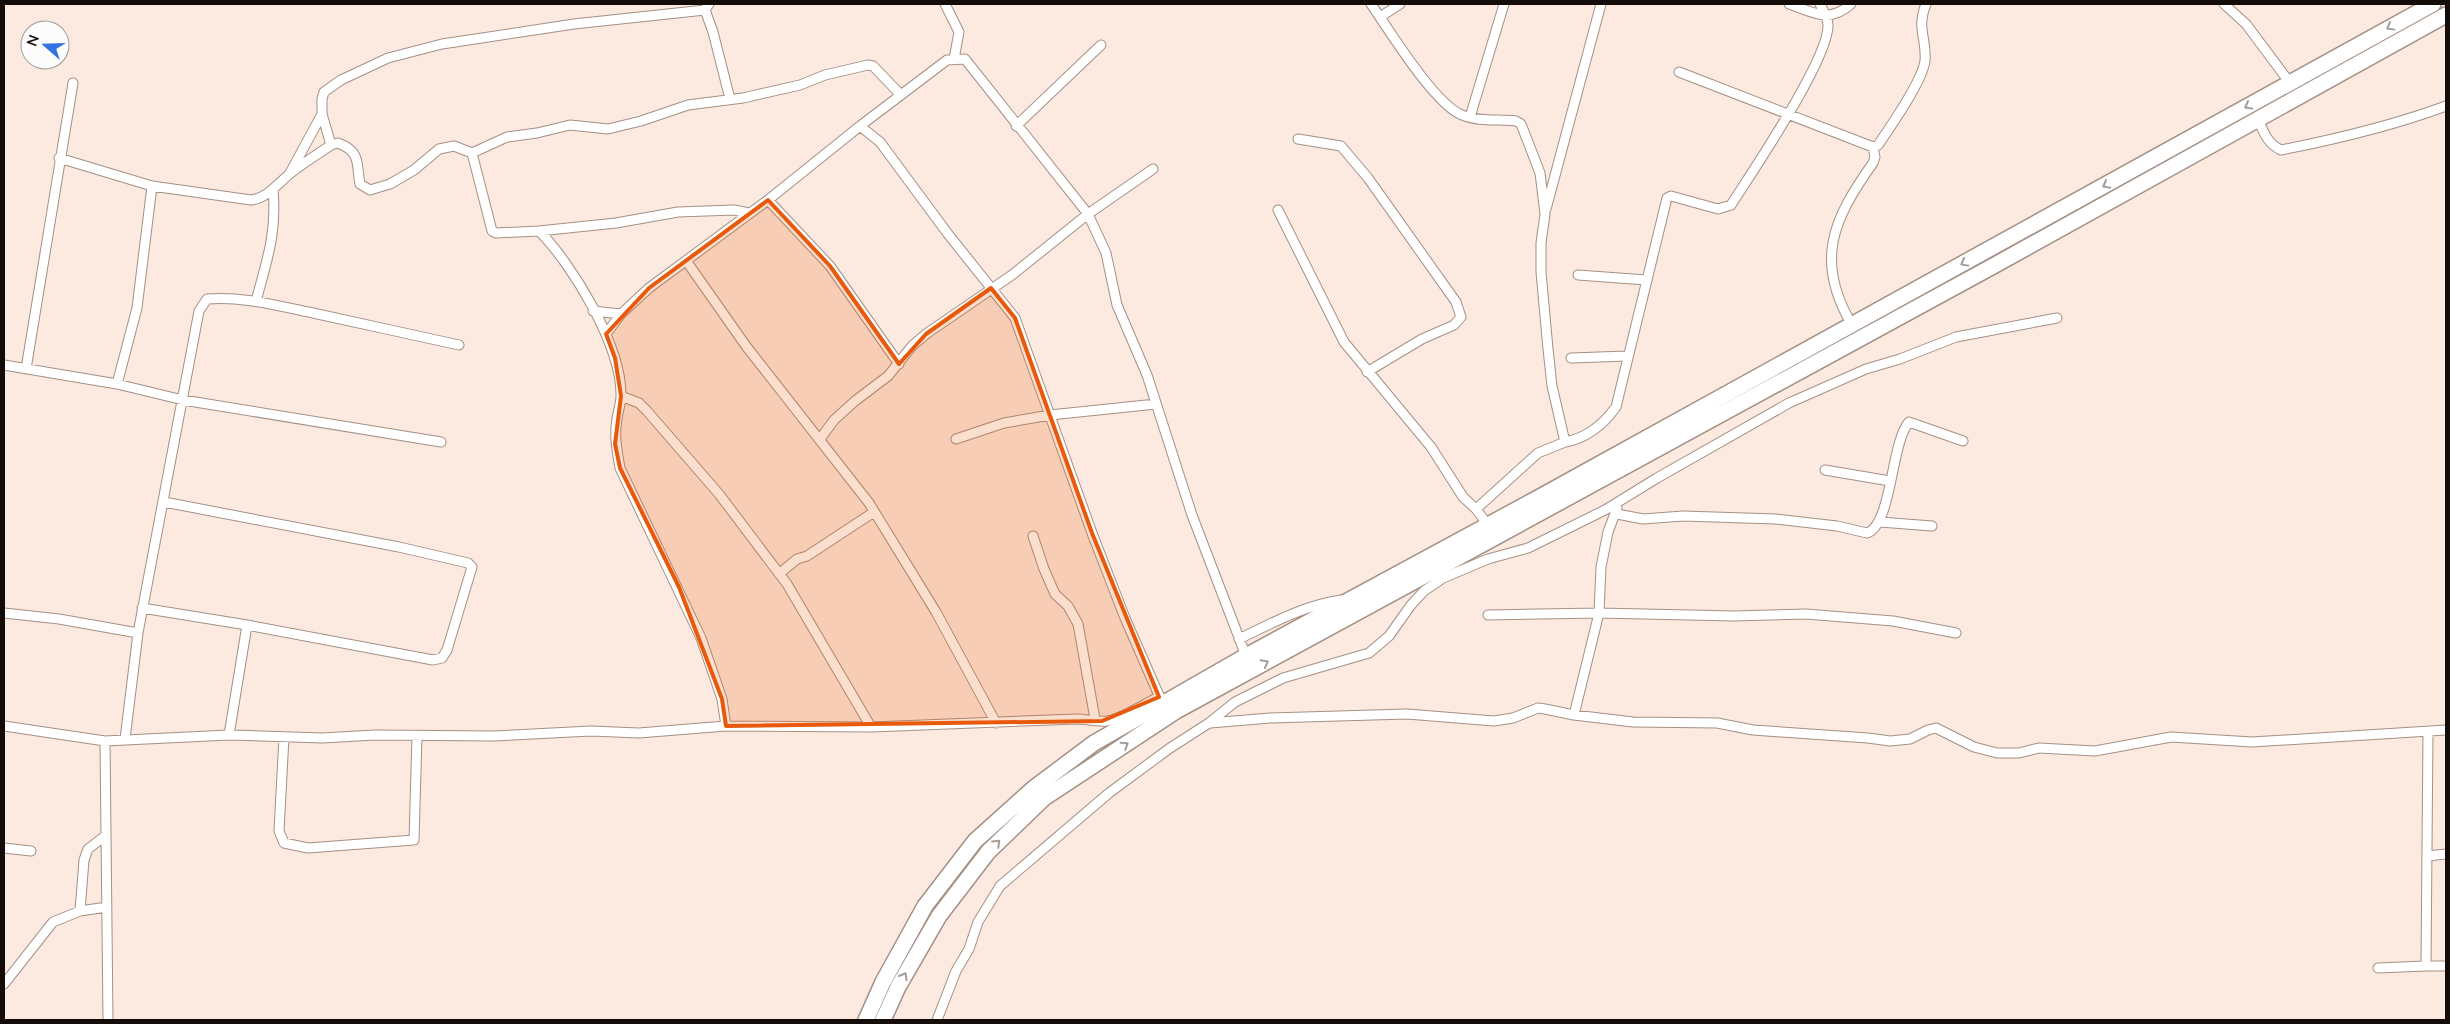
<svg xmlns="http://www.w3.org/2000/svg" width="2450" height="1024" font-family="Lato,sans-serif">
	<rect width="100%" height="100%" fill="#fceae0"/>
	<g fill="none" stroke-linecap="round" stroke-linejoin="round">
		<g stroke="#a49084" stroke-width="11">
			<path id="minor" d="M709 4 705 10 713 32 730 99
				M945 4 959 32 954 59
				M1371 4C1389 30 1435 105 1462 115 1478 122 1499 119 1516 121L1521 124 1540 173 1545 214 1541 243V272L1548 349 1552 386 1565 442 1538 453 1476 509
				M1789 4C1813 12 1829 24 1851 4
				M2224 4 2246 24 2290 83
				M1380 17 1400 4
				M1679 72 1873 147 1878 145C1891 126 1922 82 1925 61 1927 38 1916 29 1926 4
				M1470 117 1504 4
				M2258 119C2264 133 2267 143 2281 150 2337 139 2392 126 2446 106
				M860 126 880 142 948 234 1015 318 1092 533 1125 618 1161 700
				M1016 126 1101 45
				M1298 139 1341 146 1368 178 1456 302 1461 317 1454 325 1422 339 1367 372
				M331 145 322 114V99L324 92 341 80 388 58 442 44 574 24 705 10
				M472 153 507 137 537 133 570 125 608 129 641 121 688 105 743 98 800 85 825 75 868 65 873 66 901 95
				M472 153 492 231 496 233 539 231 616 223 678 212 734 210 749 213
				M59 158 152 186 251 200C268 198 279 182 292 172 305 162 318 154 331 145L338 143C362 152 356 165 360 184L370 190 390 184 414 170 439 149 454 146 472 153
				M290 173 322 114
				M768 200 830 266 899 364
				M1546 209 1601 4
				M1278 210 1344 342 1431 447 1463 497 1476 509 1488 525
				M539 231C573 265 622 347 621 396 621 403 618 411 617 419 614 436 617 451 620 468L701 638 722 699 726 726
				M687 262 746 346 869 503 936 612 996 723
				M1578 275 1646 280
				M256 301C267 260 277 233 273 189
				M593 311 621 314
				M1852 325C1814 261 1833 219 1873 163L1875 157 1873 147
				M606 334 621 314 649 288 768 200 860 126 947 60 965 59 1088 214 1106 253 1117 305 1147 375 1192 515 1246 656
				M1571 358 1627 356
				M4 365 117 384 183 400 441 442
				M26 369 73 83
				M117 384 137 308 152 186
				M621 396 639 403 647 411 719 494 787 584 871 727
				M820 439 834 420 855 401 888 376 912 346 926 334 1012 275 1088 214 1153 169
				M956 439 1004 423 1050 415 1156 404
				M1565 442C1587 438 1603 425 1616 407L1667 198 1671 196 1718 209 1731 205C1752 172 1829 59 1828 25 1828 19 1823 10 1820 4
				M1825 470 1890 481
				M1617 514 1643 519 1683 516 1776 519 1837 526 1867 533C1892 525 1891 442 1909 422L1963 441
				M1880 522 1932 526
				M1033 536 1044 569 1055 594 1068 606 1078 624 1095 719
				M779 574 797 559 807 556 874 512
				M142 608 247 625 433 660 442 658 447 650 472 567 468 563 399 547 164 502
				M4 613 59 619 138 633 125 739
				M1488 615 1599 613 1734 616 1806 614 1893 621 1956 633
				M138 633 199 311 207 299C243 296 278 306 313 313 362 324 410 334 459 345
				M1239 639C1272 623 1305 605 1341 600
				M1574 715 1599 613 1601 567 1608 532 1617 508
				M1210 723 1270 718 1407 714 1494 721 1513 718 1538 708 1545 709 1574 715 1633 722 1717 723 1753 730 1868 738 1890 741 1910 739 1928 730 1936 728 1974 747 1997 753H2019L2039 748 2095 751 2171 737 2252 742 2446 730
				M4 726 105 741 229 735 322 738 375 735 494 736 591 731 639 733 726 726 871 727 1076 719C1086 719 1098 722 1107 721 1125 718 1143 704 1159 697
				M2428 732 2426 966H2446
				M229 735 247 625
				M284 737 279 831 284 843 308 848 414 840 417 736
				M105 741 108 1020
				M4 848 31 851
				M2427 856 2446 854
				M80 911 84 860 88 849 105 836
				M2378 968 2426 966
				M4 984 53 922 80 911 107 907
				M937 1020 956 971 969 949 978 922 1000 886 1109 793 1170 748 1209 723 1235 702 1283 678 1369 653 1389 636 1411 605 1424 591 1443 578 1488 559 1528 548 1605 510 1657 478 1789 403 1866 369 1900 359 1956 337 2057 318"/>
		</g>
		<g stroke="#a49084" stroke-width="18">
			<path id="trunk" d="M866 1020 883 982 925 906 975 841 1034 788 1094 743 1246 656 1538 498 2433 4
				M883 1020 898 987 939 916 988 852 1044 798 1176 711 1995 265 2446 15"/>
		</g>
		<use href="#minor" stroke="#fff" stroke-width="9"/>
		<use href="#trunk" stroke="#fff" stroke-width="15"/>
	</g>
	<defs><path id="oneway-chevron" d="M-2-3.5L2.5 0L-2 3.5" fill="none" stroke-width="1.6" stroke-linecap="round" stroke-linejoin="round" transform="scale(1.25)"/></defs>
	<g stroke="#a19e9c">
		<use href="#oneway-chevron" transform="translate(2390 27) rotate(151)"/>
		<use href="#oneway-chevron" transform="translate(2248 106) rotate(151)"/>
		<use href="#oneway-chevron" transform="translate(2106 185) rotate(151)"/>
		<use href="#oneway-chevron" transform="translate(1964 263) rotate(151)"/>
		<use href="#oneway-chevron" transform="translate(1265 663) rotate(-28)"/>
		<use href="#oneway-chevron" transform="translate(1125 745) rotate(-33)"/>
		<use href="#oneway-chevron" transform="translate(997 843) rotate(-44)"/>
		<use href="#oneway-chevron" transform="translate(904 976) rotate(-60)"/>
	</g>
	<path fill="#e8590c" fill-opacity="0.2" stroke="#e8590c" stroke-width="4" stroke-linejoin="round" d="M768 200 830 266 899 364 926 334 991 288 1015 318 1092 533 1159 697 1102 721 726 726 722 699 679 587 620 468 615 444 621 396 615 358 606 334 649 288Z"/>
	<rect width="2450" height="1024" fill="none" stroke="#130c08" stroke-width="10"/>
	<g transform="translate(45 45) rotate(290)"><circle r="24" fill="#fcfcfc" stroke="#9f9c9a"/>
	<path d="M0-4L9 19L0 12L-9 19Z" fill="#3274e1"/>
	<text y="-8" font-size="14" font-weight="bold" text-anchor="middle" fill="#130c08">N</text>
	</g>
</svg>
